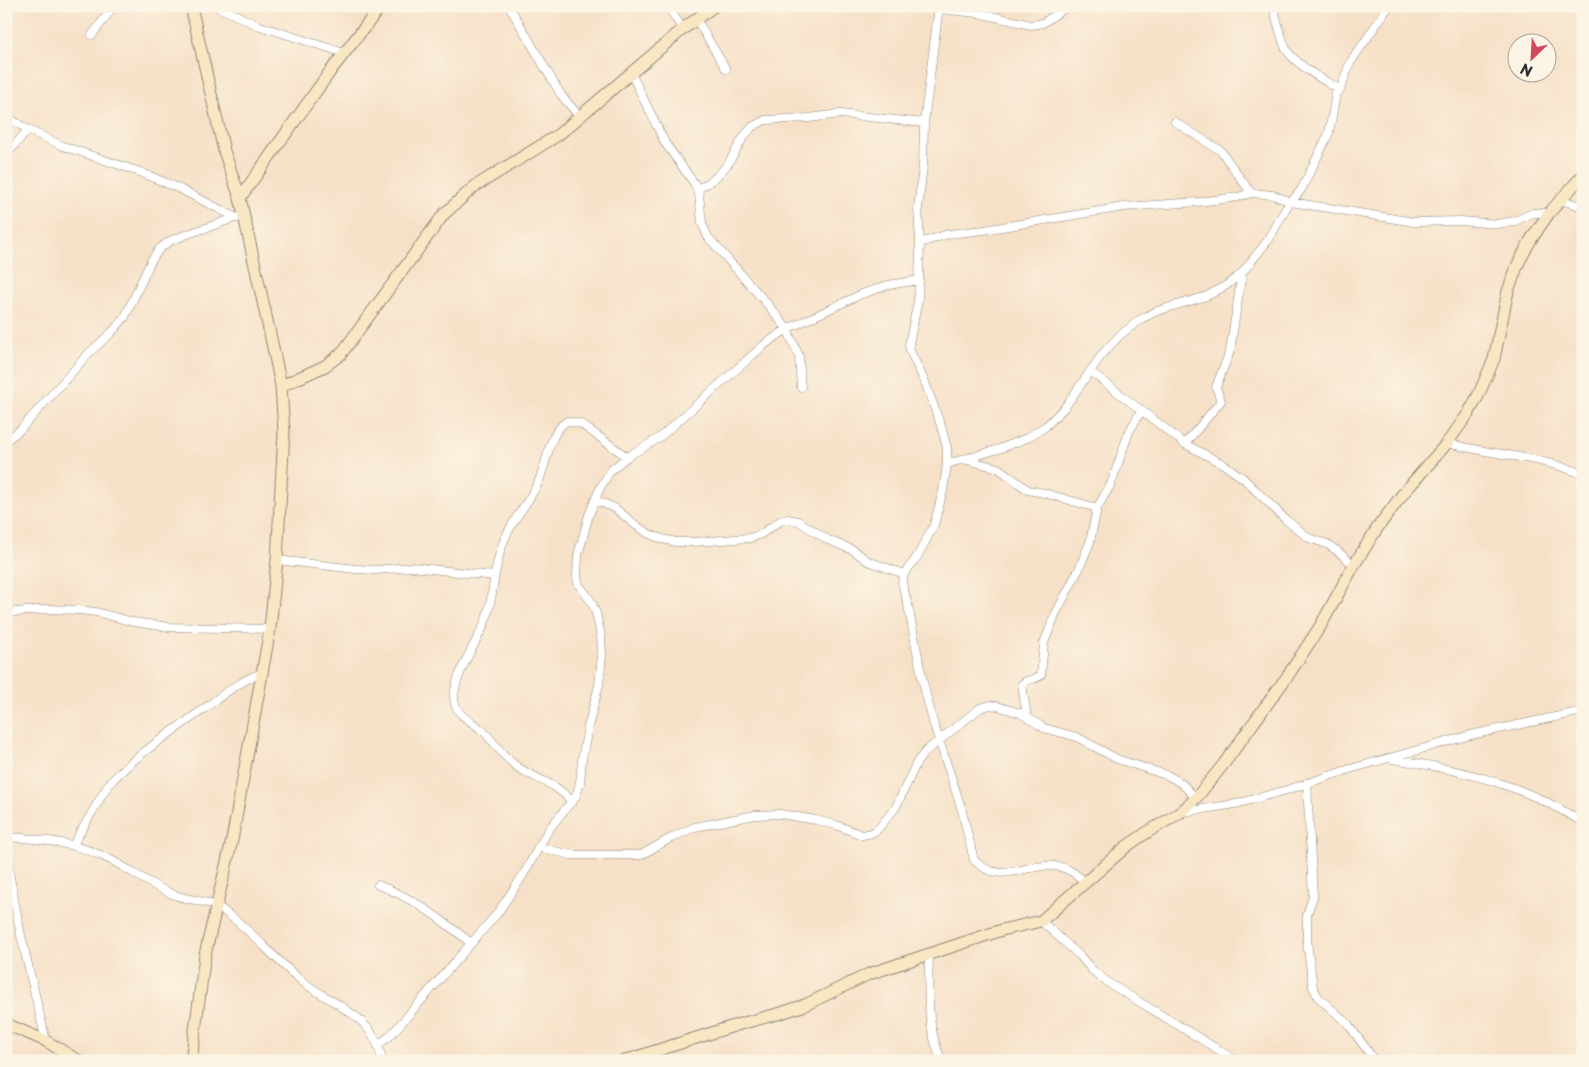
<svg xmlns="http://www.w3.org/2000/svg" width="1589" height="1067" font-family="'Playpen Sans',sans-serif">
	<rect width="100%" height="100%" fill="#fcf5e5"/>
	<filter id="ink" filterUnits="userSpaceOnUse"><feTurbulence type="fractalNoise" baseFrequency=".02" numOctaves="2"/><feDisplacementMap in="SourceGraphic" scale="10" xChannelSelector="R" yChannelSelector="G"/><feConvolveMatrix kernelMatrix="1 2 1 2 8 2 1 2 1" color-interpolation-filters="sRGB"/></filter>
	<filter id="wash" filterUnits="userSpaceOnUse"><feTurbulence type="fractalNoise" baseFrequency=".0096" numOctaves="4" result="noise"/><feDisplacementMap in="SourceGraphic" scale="20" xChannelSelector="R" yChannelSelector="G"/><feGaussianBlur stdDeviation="1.12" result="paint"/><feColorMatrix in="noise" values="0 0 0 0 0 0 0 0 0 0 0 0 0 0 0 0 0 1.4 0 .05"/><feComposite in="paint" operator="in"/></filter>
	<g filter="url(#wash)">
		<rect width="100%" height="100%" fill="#f6e1c8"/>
	</g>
	<g filter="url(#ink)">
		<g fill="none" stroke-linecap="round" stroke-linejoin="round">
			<g stroke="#90867a" stroke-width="9">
				<path id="street" d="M216 6 257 25 344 53
					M509 6 561 95 580 117
					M667 6 683 29
					M939 6 924 123 923 167 918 208 920 243 919 280 918 301 909 344 910 351 925 382 941 426 947 448V464L943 491 934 525 917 557 904 574 902 583 908 605 923 682 933 722 961 807 974 860C1000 887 1025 862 1055 866 1067 867 1076 874 1085 882
					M1273 6C1277 20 1280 34 1285 47 1293 64 1324 80 1340 90
					M939 9 978 13 1031 25 1043 23 1068 6
					M696 19 726 69
					M92 35 114 6
					M631 73 665 143 694 183 699 194 702 223 708 237 769 306 787 329 799 356 801 387
					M6 116 28 130 63 146 140 172 178 188 237 218
					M1175 122 1221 151 1251 193
					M6 155 28 130
					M697 189 705 185 716 177 728 164 743 138 752 127 765 120 809 118 840 114 924 123
					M1561 200 1583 207
					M920 243 948 234 984 230 1124 207 1198 202 1238 197 1251 193 1273 195 1291 202 1414 222 1461 221 1497 224 1515 221 1533 213H1549
					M1090 371 1185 444 1223 464 1243 478 1286 520 1309 538 1327 544 1336 550 1354 565
					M6 441 21 429 89 353 112 332 125 317 151 261 159 249 170 241 185 235 235 218
					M1447 443C1492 455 1539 456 1583 474
					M1185 444 1221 401 1216 387 1230 351 1242 273
					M967 460 998 468 1028 490 1044 493 1097 508
					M947 464 999 449 1027 438 1046 426 1065 407 1103 353 1120 335 1141 319 1157 311 1207 296 1227 285 1242 273 1269 239 1286 208 1301 190 1329 133 1336 93 1340 90 1350 63 1389 6
					M595 500 615 508 634 524 649 534 662 539 676 542H694L750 538 761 534 780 521 788 519 798 521 828 540 853 550 868 561 904 574
					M277 560 356 569 375 570 412 567 494 576
					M6 613 48 609 79 610 96 612 133 622 169 627 270 629
					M1027 717 1022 684C1028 678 1036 680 1041 675L1044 643 1055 615 1079 569 1090 542 1097 508 1111 484 1129 432 1141 411
					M1392 759C1439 766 1487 776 1531 795 1549 802 1566 813 1583 822
					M1307 783 1313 897 1307 914V942L1313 987 1318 997 1348 1024 1375 1061
					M572 802C553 780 537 781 516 766 502 756 494 741 482 730 473 722 459 717 455 704 449 685 474 646 483 627 495 600 492 570 503 543 511 521 527 505 537 485 548 464 547 434 567 421L581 424 627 457
					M1183 812 1236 804 1287 790 1350 769 1471 735 1583 711
					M6 837C44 839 79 843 113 861 133 872 151 885 172 894 186 900 203 900 216 906 221 908 225 912 229 915 255 934 276 961 302 981 334 1006 375 1015 382 1061
					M73 845 108 785C134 756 169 734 201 711 220 697 239 681 262 673
					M538 847 571 855H641L671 838 695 827 755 815 780 814 816 820 836 825 862 835 872 833 878 829 896 807 917 762 926 751 980 708 990 705 997 706 1020 713 1044 728 1077 737 1117 759 1169 776 1181 783 1196 798
					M6 856 20 931 46 1041
					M378 885C414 898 442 920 471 943
					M1041 921 1080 956 1092 970 1110 984 1237 1061
					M929 954C928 991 926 1027 942 1061
					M379 1044 390 1036 496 915 522 877 549 829 576 796 580 783 582 759 588 727 599 685 602 655 601 636 596 613 591 601 579 585 577 577 578 555 589 515 600 488 611 470 627 457 659 438 764 345 787 329 862 294 888 285 919 280"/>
			</g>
			<g stroke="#90867a" stroke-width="13">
				<path id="secondary" d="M240 198 329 73 381 6
					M281 386 325 366 341 354 444 214 474 187 558 135 683 29 714 6
					M6 1024 46 1041 79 1061
					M191 1061 205 955 232 840 270 629 277 560 284 432 281 386 274 352 240 198 224 151 191 6
					M624 1061 740 1024 781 1013 805 1005 869 974 1002 930 1041 921 1127 846 1146 833 1181 812 1196 798 1223 765 1289 674 1321 625 1354 565 1378 527 1402 495 1447 443 1468 414 1478 396 1494 359 1508 291 1518 264 1530 241 1549 213 1583 175"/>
			</g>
			<use href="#street" stroke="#fff" stroke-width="8"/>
			<use href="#secondary" stroke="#f9e7c3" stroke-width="11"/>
		</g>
	</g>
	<rect width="1589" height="1067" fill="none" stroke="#fcf5e5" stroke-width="25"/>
	<g transform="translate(1532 58) rotate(205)"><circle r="24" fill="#fcf5e5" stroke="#a8a49b"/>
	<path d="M0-4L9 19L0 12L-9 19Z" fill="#d1495b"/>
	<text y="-8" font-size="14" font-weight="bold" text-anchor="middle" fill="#2b2b2b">N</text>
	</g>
</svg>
